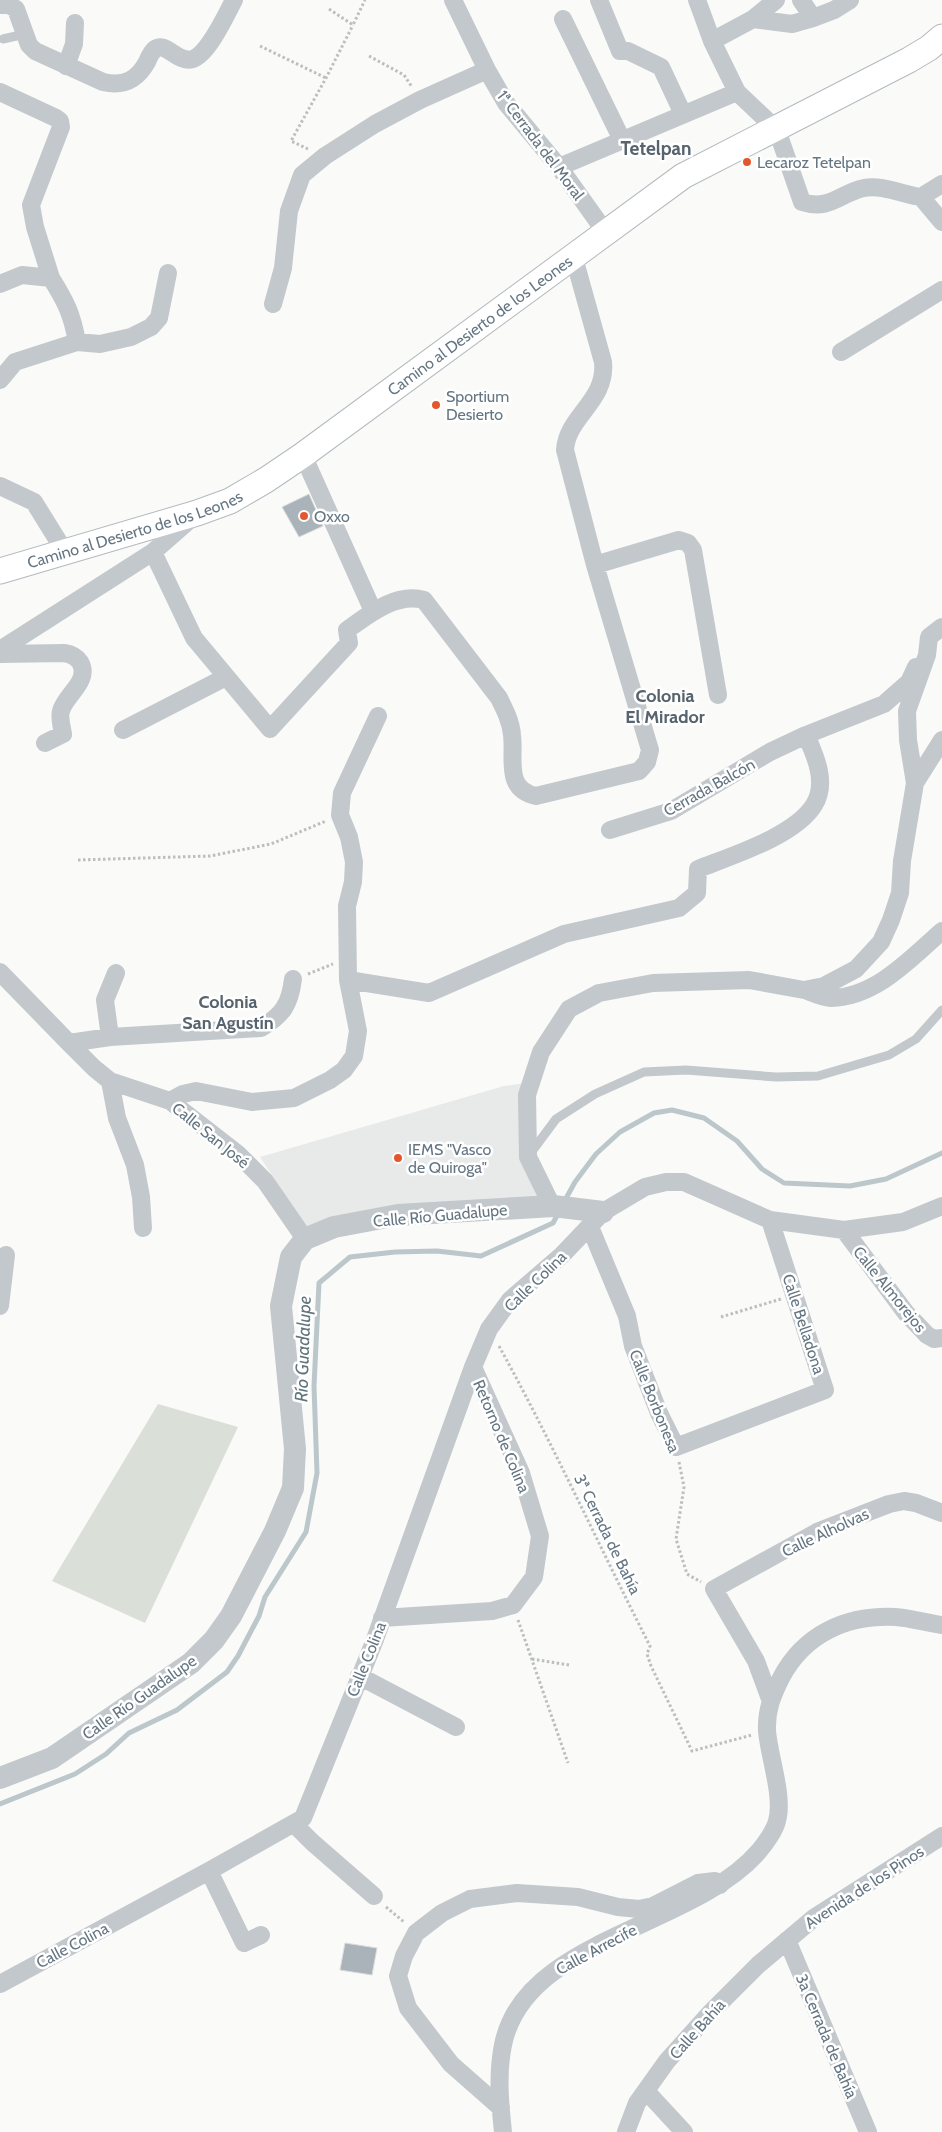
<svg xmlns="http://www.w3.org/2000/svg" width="942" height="2132" font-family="Cabin,sans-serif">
	<rect width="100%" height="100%" fill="#fafaf8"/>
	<path fill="#e8e9e9" d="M526 1083 522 1096 546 1204 309 1232 260 1157 504 1086Z"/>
	<path fill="#dadfd7" d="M158 1404 238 1427 145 1623 52 1581Z"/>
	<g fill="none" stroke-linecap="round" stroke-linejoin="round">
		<path stroke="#bbc7cb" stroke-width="5" d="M564 1202 575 1182 596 1154 620 1132 654 1113 672 1110 704 1118 737 1141 762 1169 784 1183 850 1186 886 1179 942 1153
			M0 1804 75 1774 106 1754 129 1733 177 1710 227 1672 238 1656 259 1616 265 1597 306 1532 317 1473 314 1386 319 1283 350 1257 395 1252 437 1251 481 1256 553 1223 559 1212"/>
	</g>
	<path fill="#aab3b9" stroke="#dcdcda" d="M309 494 323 526 299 537 282 507Z
		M345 1943 377 1948 372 1975 340 1970Z"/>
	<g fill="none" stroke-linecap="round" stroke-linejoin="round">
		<g stroke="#b3babf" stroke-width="27">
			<g id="secondary">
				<path id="s1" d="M0 571 197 513 230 501 266 480 303 455 683 176 909 60 929 48 942 37"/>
			</g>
		</g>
		<path stroke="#bbbfc2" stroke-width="3" stroke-dasharray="2.5 2.5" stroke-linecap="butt" d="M329 9 353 25 365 0
			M260 46 326 78
			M369 56 404 75 412 87
			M308 149 291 141 326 78 353 25
			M78 860 210 856 271 844 326 821
			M308 974 333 964
			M721 1317 781 1299
			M499 1346C553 1444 599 1546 650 1646L647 1654 651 1666 692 1751 752 1735
			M679 1462 684 1487 676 1539 687 1574 701 1582
			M518 1620 568 1763
			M532 1659 569 1665
			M386 1907 404 1922"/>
		<path stroke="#c3c8cc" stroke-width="9" d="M3 39 25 34
			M530 1154 556 1119 595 1094 644 1072 686 1070 776 1077 818 1076 889 1055 916 1039 942 1010"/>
		<path stroke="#c3c8cc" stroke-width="18" d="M453 0 487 70 506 103 559 167 606 233
			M599 0 620 51H628L661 67 683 114
			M697 0 712 41 737 92 777 130 802 202C830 211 840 193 864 188 882 184 904 195 921 197
			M801 0 813 18
			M0 5H9L16 9 29 45 35 51 103 82C124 87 137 80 147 62 149 57 151 52 155 49 166 41 178 64 193 59 209 53 226 15 234 0
			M563 19 622 140
			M753 19 776 0
			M712 41 753 19 792 24 813 18 834 10 850 0
			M66 66 74 44 75 23
			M0 92 56 118 60 121 61 127 31 205 35 227 51 278
			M559 167 737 92
			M921 197 942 222
			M921 197 942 184
			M0 284 22 275 51 278C66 302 72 314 77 342
			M273 304 283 268 289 211 302 175 325 156 375 124 420 100 487 70
			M841 352 942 290
			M0 380 15 362 77 342 100 344 131 337 151 327 159 318 168 273
			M303 455 373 611
			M0 486 34 502 65 552
			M153 552 194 638 270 729 349 643 347 630C368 615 396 592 424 600L499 698C505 710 511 722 512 735 515 759 504 789 536 796L639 771 647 762 650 750 595 565 565 450C567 416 607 401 603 362L574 258
			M595 565 679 540 688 543 693 550 718 695
			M0 650 153 552 193 517
			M0 654 64 653C71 654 76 656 80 662 91 681 65 695 61 711 59 717 62 728 63 734L45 743
			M123 730 226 677
			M915 783 942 740
			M610 830 671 811 770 752 806 735 884 704 909 682 916 667
			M0 972 69 1043 94 1068 110 1081 170 1101 238 1154 265 1181 305 1239
			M348 980 429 993 564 934 679 908 697 893 698 869C731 856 795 836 814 805 828 783 815 755 806 735
			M805 990C813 993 823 998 831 998 876 997 910 959 942 931
			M110 1037 105 1000 116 973
			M69 1043 110 1037 261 1028C283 1015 290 1004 293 979
			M110 1081 117 1118 135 1165 141 1197 143 1228
			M170 1101 183 1094 196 1091 252 1102 294 1098 330 1080 344 1070 354 1056 358 1031 348 980 347 906 353 882 354 862 349 837 340 815 342 793 378 716
			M552 1206 528 1157 527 1095 541 1052 569 1009 599 993 653 983 749 980 804 990 824 986 856 969 881 942 891 920 900 893 902 861 915 783 908 740 907 711 927 655 929 637 942 627
			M590 1227 627 1316 633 1346 659 1413 676 1447 825 1390 770 1220
			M844 1230 906 1313 927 1335 934 1339 942 1338
			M0 1306 6 1255
			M382 1618 492 1611 513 1605 534 1577 540 1536 521 1473 473 1367
			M359 1676 456 1727
			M770 1699 756 1661 714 1589 817 1532 889 1504 904 1501 916 1503 942 1513
			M294 1824 312 1842 374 1896
			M209 1871 244 1943 261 1935
			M787 1940 868 2132
			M0 1984 209 1871 303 1818 374 1642 473 1367 489 1329 510 1300 562 1255 603 1212 645 1187 666 1182H684L770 1220 844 1230 903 1222 942 1206
			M646 2091 684 2132
			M501 2108 451 2064 408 2008 398 1976 404 1956 416 1933 442 1913 470 1899 517 1893 578 1897 618 1907 639 1909 653 1906 698 1883 715 1881 720 1885
			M503 2132C500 2104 497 2074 503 2045 524 1938 692 1929 759 1851 765 1844 775 1830 777 1821 784 1797 769 1756 767 1731 766 1711 772 1696 781 1678 804 1634 846 1615 895 1617 911 1618 927 1623 942 1625
			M626 2132 637 2103 667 2061 711 2012 758 1965 815 1917 942 1836"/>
		<path stroke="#c3c8cc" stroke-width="22" d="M0 1778 52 1758 191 1663 214 1640 231 1616 275 1531 293 1488 295 1449 281 1306 291 1257 305 1239 334 1227 398 1215 553 1206 603 1212"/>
		<use href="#secondary" stroke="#fff" stroke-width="25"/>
	</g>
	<g fill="#e4572e" stroke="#fff" stroke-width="2">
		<circle cx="747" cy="162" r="5"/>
		<circle cx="436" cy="405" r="5"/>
		<circle cx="304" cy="516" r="5"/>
		<circle cx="398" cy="1158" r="5"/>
	</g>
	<g text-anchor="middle" stroke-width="5" stroke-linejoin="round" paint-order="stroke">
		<g font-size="16" fill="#657683" stroke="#fff">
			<text transform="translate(541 145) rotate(53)" y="6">1ª Cerrada del Moral</text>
			<text dy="6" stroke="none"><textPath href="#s1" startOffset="546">Camino al Desierto de los Leones</textPath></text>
			<text dy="6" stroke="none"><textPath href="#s1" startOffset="141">Camino al Desierto de los Leones</textPath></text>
			<text transform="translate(709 787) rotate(-29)" y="6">Cerrada Balcón</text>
			<text transform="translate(211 1135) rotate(39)" y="6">Calle San José</text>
			<text transform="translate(440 1215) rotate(-5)" y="6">Calle Río Guadalupe</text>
			<text transform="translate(535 1281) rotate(-44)" y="6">Calle Colina</text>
			<text transform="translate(890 1289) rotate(51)" y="6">Calle Almorejos</text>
			<text transform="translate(804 1324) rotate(72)" y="6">Calle Belladona</text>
			<text transform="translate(655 1401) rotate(68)" y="6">Calle Borbonesa</text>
			<text transform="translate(502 1436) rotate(67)" y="6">Retorno de Colina</text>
			<text transform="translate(825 1532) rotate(-25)" y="6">Calle Alholvas</text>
			<text transform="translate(608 1534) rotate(64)" y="6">3ª Cerrada de Bahía</text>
			<text transform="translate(366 1659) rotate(-68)" y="6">Calle Colina</text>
			<text transform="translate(139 1697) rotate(-35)" y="6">Calle Río Guadalupe</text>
			<text transform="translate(864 1887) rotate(-33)" y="6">Avenida de los Pinos</text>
			<text transform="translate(72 1945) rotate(-28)" y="6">Calle Colina</text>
			<text transform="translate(596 1949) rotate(-28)" y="6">Calle Arrecife</text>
			<text transform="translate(697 2029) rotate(-48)" y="6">Calle Bahía</text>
			<text transform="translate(827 2036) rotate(67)" y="6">3a Cerrada de Bahía</text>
		</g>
		<g font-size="16" fill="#657683" stroke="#fff" text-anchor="start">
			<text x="757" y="168">Lecaroz Tetelpan</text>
			<text x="446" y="402">Sportium<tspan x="446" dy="18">Desierto</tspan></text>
			<text x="314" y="522">Oxxo</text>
			<text x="408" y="1155">IEMS "Vasco<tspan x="408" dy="18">de Quiroga"</tspan></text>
		</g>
		<g font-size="18" font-weight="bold" fill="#57646e" stroke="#fff">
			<text x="665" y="702">Colonia<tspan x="665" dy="21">El Mirador</tspan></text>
			<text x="228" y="1008">Colonia<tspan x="228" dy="21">San Agustín</tspan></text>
		</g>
		<g font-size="18" font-style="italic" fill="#60757c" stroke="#fff">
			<text transform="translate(303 1349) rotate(-88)" y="6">Río Guadalupe</text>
		</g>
		<g font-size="19" font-weight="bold" fill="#57646e" stroke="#fff">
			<text x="656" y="155">Tetelpan</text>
		</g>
	</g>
</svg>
